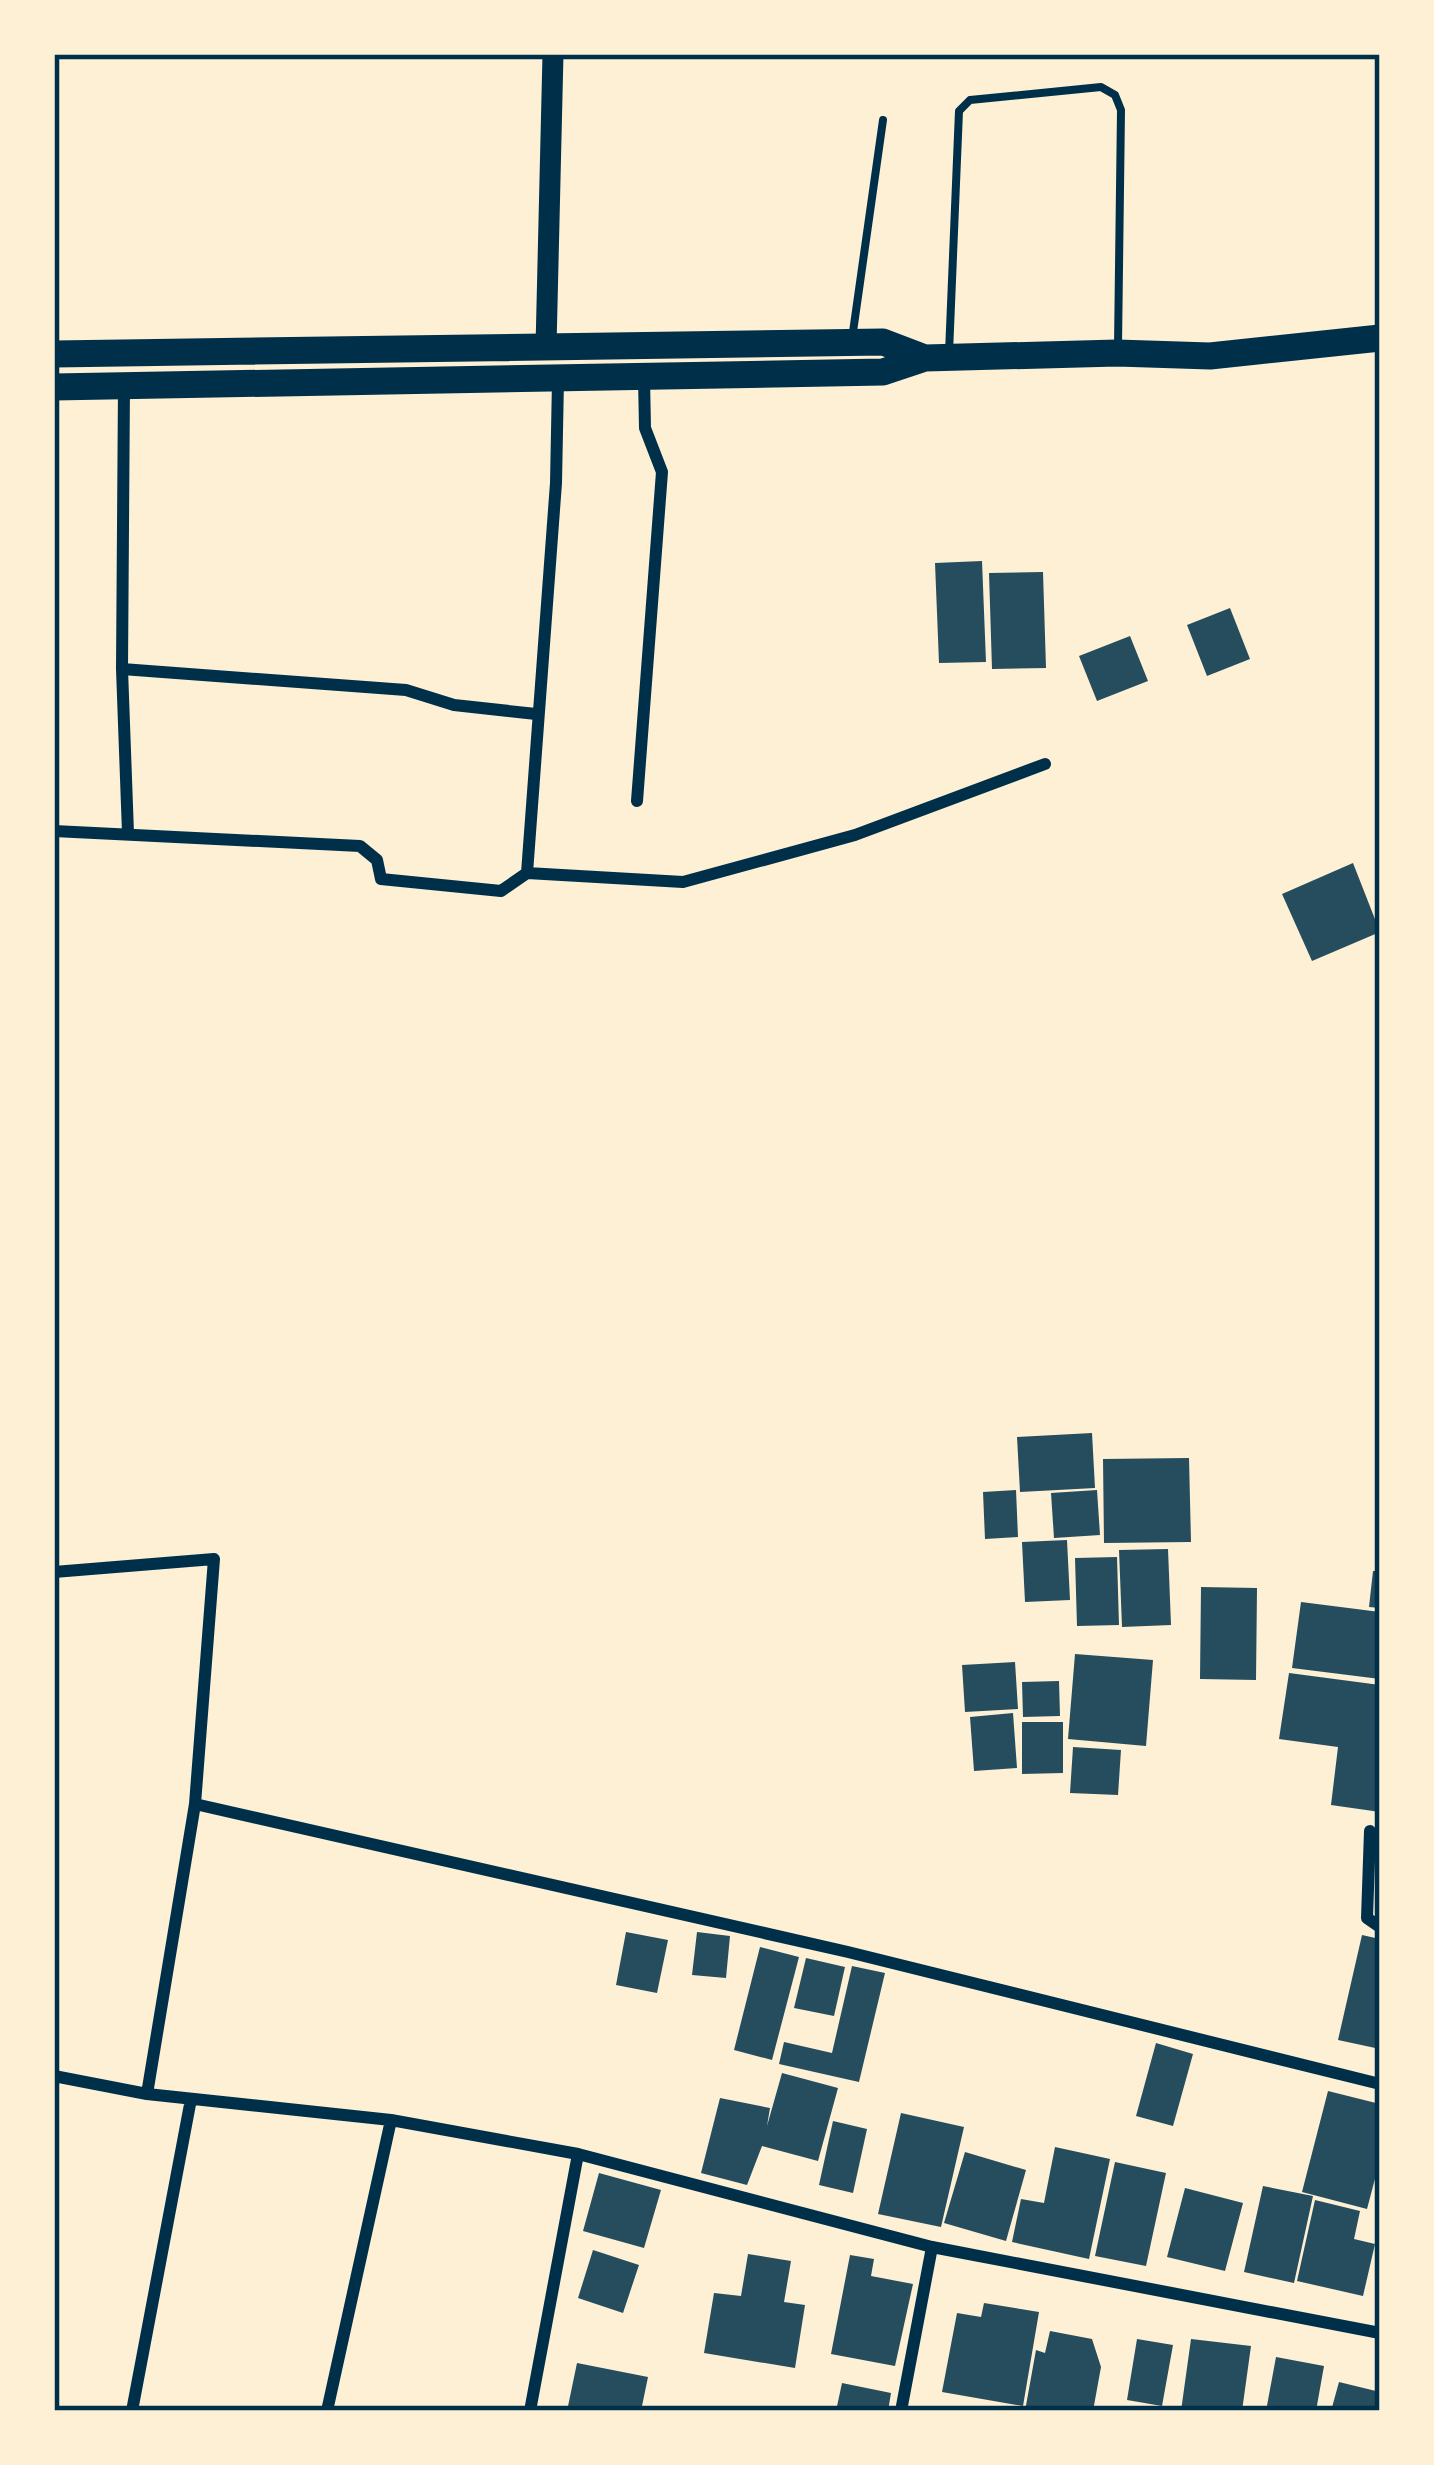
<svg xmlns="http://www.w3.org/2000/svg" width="1434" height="2465" font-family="Spectral,serif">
	<rect width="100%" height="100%" fill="#fdf0d5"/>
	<path fill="#264d5e" d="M982 561 986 662 939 663 935 563Z
		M1043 572 1046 668 992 669 989 573Z
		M1230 608 1250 659 1207 676 1187 625Z
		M1130 636 1148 681 1097 701 1079 656Z
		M1353 863 1380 932 1312 961 1282 894Z
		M1092 1433 1095 1488 1020 1492 1017 1437Z
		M1189 1458 1191 1542 1104 1543 1103 1459Z
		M1016 1490 1018 1537 985 1539 983 1492Z
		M1097 1490 1100 1535 1054 1538 1051 1493Z
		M1067 1540 1070 1600 1025 1602 1022 1542Z
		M1168 1549 1171 1625 1122 1627 1119 1550Z
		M1117 1557 1119 1625 1077 1626 1075 1558Z
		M1373 1571H1380V1608L1369 1607Z
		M1201 1587 1257 1588 1256 1680 1200 1679Z
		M1301 1602 1380 1612V1679L1292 1668Z
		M1075 1654 1153 1660 1146 1746 1068 1739Z
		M1015 1662 1018 1709 965 1712 962 1665Z
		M1289 1673 1380 1685V1812L1331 1805 1338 1747 1279 1739Z
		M1059 1681 1060 1716 1023 1717 1022 1682Z
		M1013 1713 1017 1768 974 1771 970 1717Z
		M1022 1722H1063V1773L1022 1774Z
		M1073 1747 1121 1750 1118 1795 1070 1793Z
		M626 1932 668 1940 657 1993 616 1985Z
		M697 1932 730 1936 726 1978 692 1975Z
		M1362 1935 1380 1939V2049L1338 2040Z
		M760 1947 799 1957 772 2060 734 2050Z
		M806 1958 845 1967 834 2016 794 2008Z
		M852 1966 885 1973 859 2082 779 2064 784 2042 832 2053Z
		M1156 2043 1193 2054 1173 2126 1136 2116Z
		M782 2073 838 2088 818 2161 762 2146 747 2185 701 2173 720 2098 770 2108 767 2126Z
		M1328 2091 1380 2104V2160L1367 2209 1302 2192Z
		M901 2113 964 2127 941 2227 878 2214Z
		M833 2121 867 2129 853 2193 819 2185Z
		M1055 2147 1110 2159 1089 2259 1012 2242 1021 2199 1044 2203Z
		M965 2152 1026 2170 1006 2241 944 2223Z
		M1115 2162 1166 2173 1146 2266 1095 2256Z
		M599 2173 661 2190 644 2248 583 2231Z
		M1263 2186 1313 2196 1294 2283 1244 2272Z
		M1185 2188 1243 2203 1225 2271 1167 2257Z
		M1315 2200 1360 2211 1354 2239 1375 2244 1363 2296 1297 2281Z
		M593 2250 639 2265 623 2313 578 2298Z
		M748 2254 791 2261 784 2302 805 2305 795 2368 704 2353 714 2293 741 2296Z
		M850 2255 874 2259 871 2276 913 2284 895 2366 831 2354Z
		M984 2303 1039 2312 1023 2406 942 2392 957 2313 981 2317Z
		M1050 2331 1092 2339 1101 2367 1093 2411H1025L1036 2350 1045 2353Z
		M1137 2339 1173 2345 1162 2406 1127 2400Z
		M1191 2339 1251 2346 1242 2411H1181Z
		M1276 2357 1324 2366 1316 2411H1266Z
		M577 2363 648 2377 641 2411H567Z
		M1339 2382 1380 2392V2411H1331Z
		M842 2383 891 2393 888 2411H836Z"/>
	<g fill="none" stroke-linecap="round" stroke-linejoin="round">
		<path stroke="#003049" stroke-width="8" d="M852 339 883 120
			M949 353 959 111 970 100 1101 87 1115 95 1121 110 1118 346"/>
		<path stroke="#003049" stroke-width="12" d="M124 385 122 669 128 833
			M122 669 406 690 454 705 536 714
			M637 801 662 472 645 428 644 378
			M54 831 360 846 377 860 381 879 501 891 527 873 683 882 855 835 1045 764
			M527 873 556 483 558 380
			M54 1572 214 1559 195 1804 147 2094
			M195 1804 848 1952 1380 2084
			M1370 1831 1367 1918 1380 1927
			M54 2076 147 2094 391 2120 578 2154 932 2247 1380 2333
			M132 2411 191 2099
			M327 2411 391 2120
			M530 2411 578 2154
			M901 2411 932 2247"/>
		<path stroke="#003049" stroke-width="21" d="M546 347 553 54"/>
		<path stroke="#003049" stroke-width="27" d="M54 354 883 342 925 358
			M54 387 883 372 925 358 1117 353 1210 356 1380 338"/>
	</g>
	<rect width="1434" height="2465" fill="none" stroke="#fdf0d5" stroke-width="114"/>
	<rect x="57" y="57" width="1320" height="2351" fill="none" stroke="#003049" stroke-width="4.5"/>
</svg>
